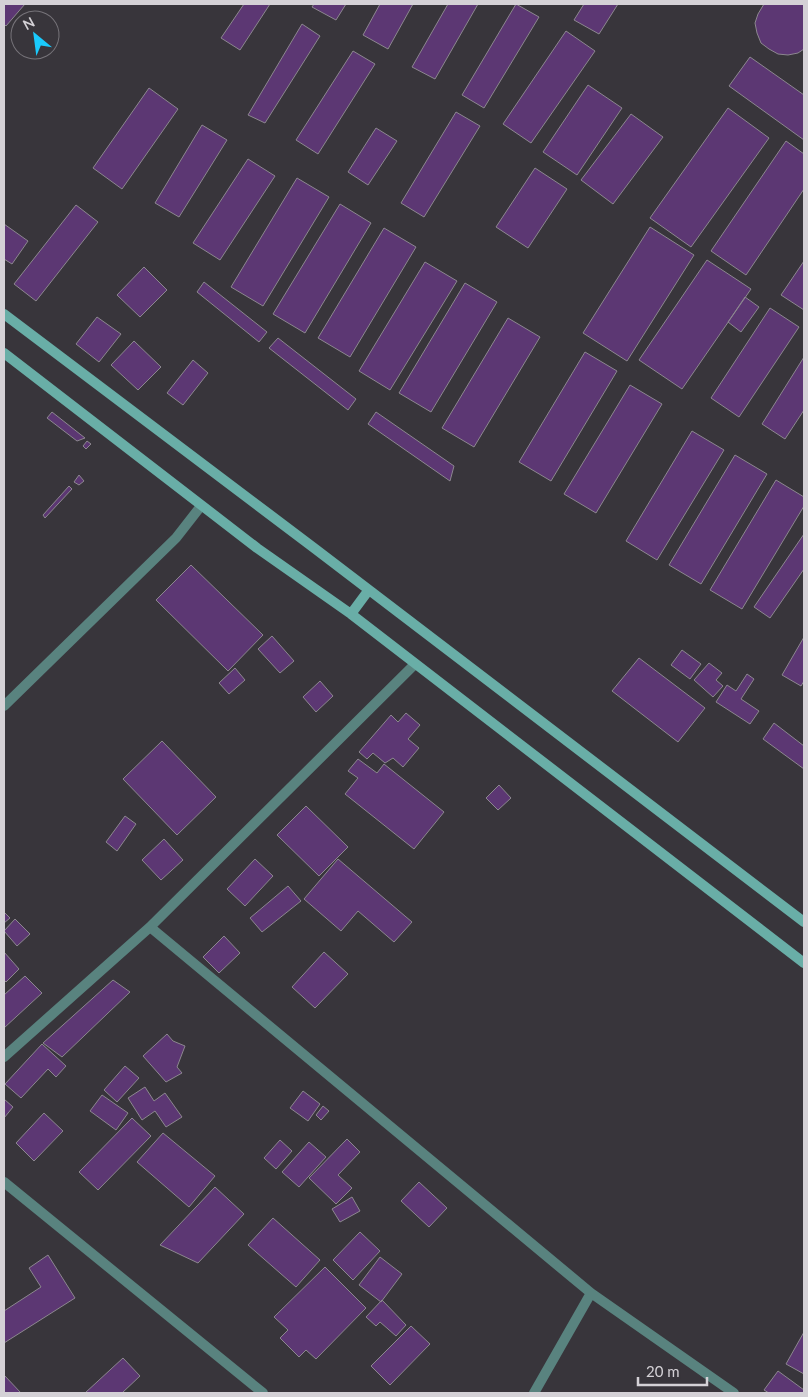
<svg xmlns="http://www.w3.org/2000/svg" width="808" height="1397" font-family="Lato,sans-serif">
	<rect width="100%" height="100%" fill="#38353b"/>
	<path fill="#5c3773" stroke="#8c878f" d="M4 4H25L6 26 4 24Z
		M244 4H270L240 50 221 38Z
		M314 4H346L336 20 312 7Z
		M380 4H413L388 49 363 35Z
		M448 4H478L435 79 412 67Z
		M516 4 539 17 484 108 462 95Z
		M584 4H618L599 34 574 20Z
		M764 4H804V49L798 53 788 55 778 54 769 49 761 43 757 33 755 23 758 14Z
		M302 24 320 36 265 123 248 115Z
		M566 31 595 51 531 143 503 124Z
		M353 51 375 64 318 154 296 140Z
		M750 57 804 95V140L729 86Z
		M588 85 622 108 577 175 543 152Z
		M149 88 178 109 122 189 93 168Z
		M728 108 769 138 691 247 650 218Z
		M456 112 480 126 424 217 401 203Z
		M631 114 663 137 613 204 581 180Z
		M202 125 227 140 179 217 155 203Z
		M376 128 397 141 368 185 348 172Z
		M786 141 804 154V189L746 275 711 251Z
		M248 159 275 176 220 260 193 243Z
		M535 168 567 189 528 248 496 227Z
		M297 178 329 197 263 306 231 287Z
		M340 204 371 223 305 333 273 314Z
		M76 205 98 222 36 301 14 284Z
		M4 224 28 241 12 264 4 259Z
		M650 227 694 255 627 361 583 333Z
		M384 228 416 247 350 357 318 338Z
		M707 260 751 289 682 389 639 360Z
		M804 261V310L781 295Z
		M425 262 457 281 390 390 359 371Z
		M144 267 167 290 140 317 117 295Z
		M204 282 267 332 259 342 197 292Z
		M465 283 497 302 431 412 399 393Z
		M745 297 759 307 741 332 728 322Z
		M770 308 799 327 739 417 711 398Z
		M97 317 121 334 99 362 76 344Z
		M508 318 540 337 474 447 442 428Z
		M278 338 356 399 348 410 269 348Z
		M134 341 161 367 138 390 111 365Z
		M585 352 617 371 551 481 519 462Z
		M804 357V410L785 439 762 424Z
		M193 360 208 373 183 405 167 393Z
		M630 385 662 404 596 513 564 494Z
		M52 412 85 438 77 441 47 418Z
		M376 412 454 466 450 481 368 424Z
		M692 431 724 450 657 560 626 541Z
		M87 441 91 444 86 449 83 446Z
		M735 455 767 474 701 584 669 565Z
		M79 475 84 481 79 485 74 482Z
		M776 480 804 497V506L742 609 710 590Z
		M69 486 72 489 45 518 43 515Z
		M804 534V569L770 618 754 607Z
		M191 565 263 635 228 671 156 600Z
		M272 636 294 661 280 673 258 649Z
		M804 637V681L801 686 782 675Z
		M682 650 701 664 690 679 671 665Z
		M639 658 705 708 678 742 612 691Z
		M709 663 722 673 716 680 723 686 713 697 694 680Z
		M235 668 245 680 229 694 219 683Z
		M747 674 754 679 741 699 759 711 750 724 716 702 727 685 736 691Z
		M320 681 333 696 316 712 303 697Z
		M406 713 420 725 408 739 419 748 403 767 393 758 385 763 373 753 367 759 359 752 391 715 398 722Z
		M774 723 804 746V769L763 739Z
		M162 741 216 797 177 835 123 779Z
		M358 759 377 773 384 764 444 812 414 849 345 794 358 778 348 771Z
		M499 785 511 798 498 810 486 798Z
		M306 806 348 847 319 876 277 835Z
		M125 816 136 824 117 851 106 842Z
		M164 839 183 860 161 880 142 860Z
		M255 859 273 876 245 906 227 889Z
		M338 859 412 922 394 942 358 911 341 931 304 899Z
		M288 886 301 901 262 932 250 918Z
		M4 912 10 918 4 923Z
		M15 919 30 934 17 946 4 931Z
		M224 936 240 953 219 973 203 957Z
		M4 952 19 969 6 982 4 980Z
		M324 952 348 974 315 1008 292 987Z
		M25 976 42 993 4 1028V995Z
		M113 980 130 992 62 1057 43 1043Z
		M167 1034 173 1041 185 1046 177 1067 182 1073 166 1082 143 1056Z
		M42 1044 66 1066 56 1077 48 1069 21 1098 5 1084Z
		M125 1066 139 1078 117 1102 104 1090Z
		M145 1087 154 1101 165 1093 182 1117 166 1127 155 1111 142 1120 128 1098Z
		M303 1091 320 1104 308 1121 290 1108Z
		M102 1095 128 1113 116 1130 90 1111Z
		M4 1099 13 1107 4 1118Z
		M323 1106 329 1111 321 1120 316 1115Z
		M44 1113 63 1131 34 1161 16 1143Z
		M132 1118 151 1136 98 1190 79 1172Z
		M163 1133 215 1176 189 1207 137 1162Z
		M347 1139 360 1152 338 1175 352 1188 336 1204 309 1178Z
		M280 1140 292 1151 276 1169 264 1158Z
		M309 1142 326 1157 299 1187 282 1172Z
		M419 1182 447 1208 429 1227 401 1201Z
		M215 1187 244 1214 198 1263 160 1245Z
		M352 1197 360 1211 340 1222 332 1209Z
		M273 1218 320 1260 296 1287 248 1245Z
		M360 1232 380 1251 353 1280 333 1260Z
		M48 1255 75 1298 4 1343V1311L41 1287 29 1268Z
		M380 1257 402 1274 381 1302 359 1285Z
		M325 1267 366 1308 316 1359 306 1350 299 1357 280 1338 288 1330 274 1317Z
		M382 1300 406 1325 396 1336 380 1322 376 1326 366 1317Z
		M411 1326 430 1344 390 1385 371 1366Z
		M804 1332V1374L786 1364Z
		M123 1358 140 1376 122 1393H85Z
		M778 1371 804 1390V1393H769L764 1390Z
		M4 1375 21 1393H4Z"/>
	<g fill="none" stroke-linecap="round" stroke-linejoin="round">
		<path stroke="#59837f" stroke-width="10" d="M4 706 176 538 201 506
			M150 927 591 1293 734 1393
			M4 1057 150 927 415 664
			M4 1182 263 1393
			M534 1393 591 1293"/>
		<path stroke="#69aea7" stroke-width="10" d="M4 314C272 515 538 718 804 922
			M4 353 257 548 351 614 804 963
			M351 614 368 591"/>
	</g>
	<rect width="808" height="1397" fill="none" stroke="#d4d1d6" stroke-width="10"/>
	<g transform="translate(35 35) rotate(331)"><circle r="24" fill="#38353b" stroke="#767379"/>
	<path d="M0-4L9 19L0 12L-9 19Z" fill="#1acafc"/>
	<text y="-8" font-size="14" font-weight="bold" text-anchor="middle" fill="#d4d1d6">N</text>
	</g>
	<path d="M638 1377v8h69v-8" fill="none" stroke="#d4d1d6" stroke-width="2.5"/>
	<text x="646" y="1377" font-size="15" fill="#d4d1d6" stroke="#38353b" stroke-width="4" paint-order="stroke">20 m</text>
</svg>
